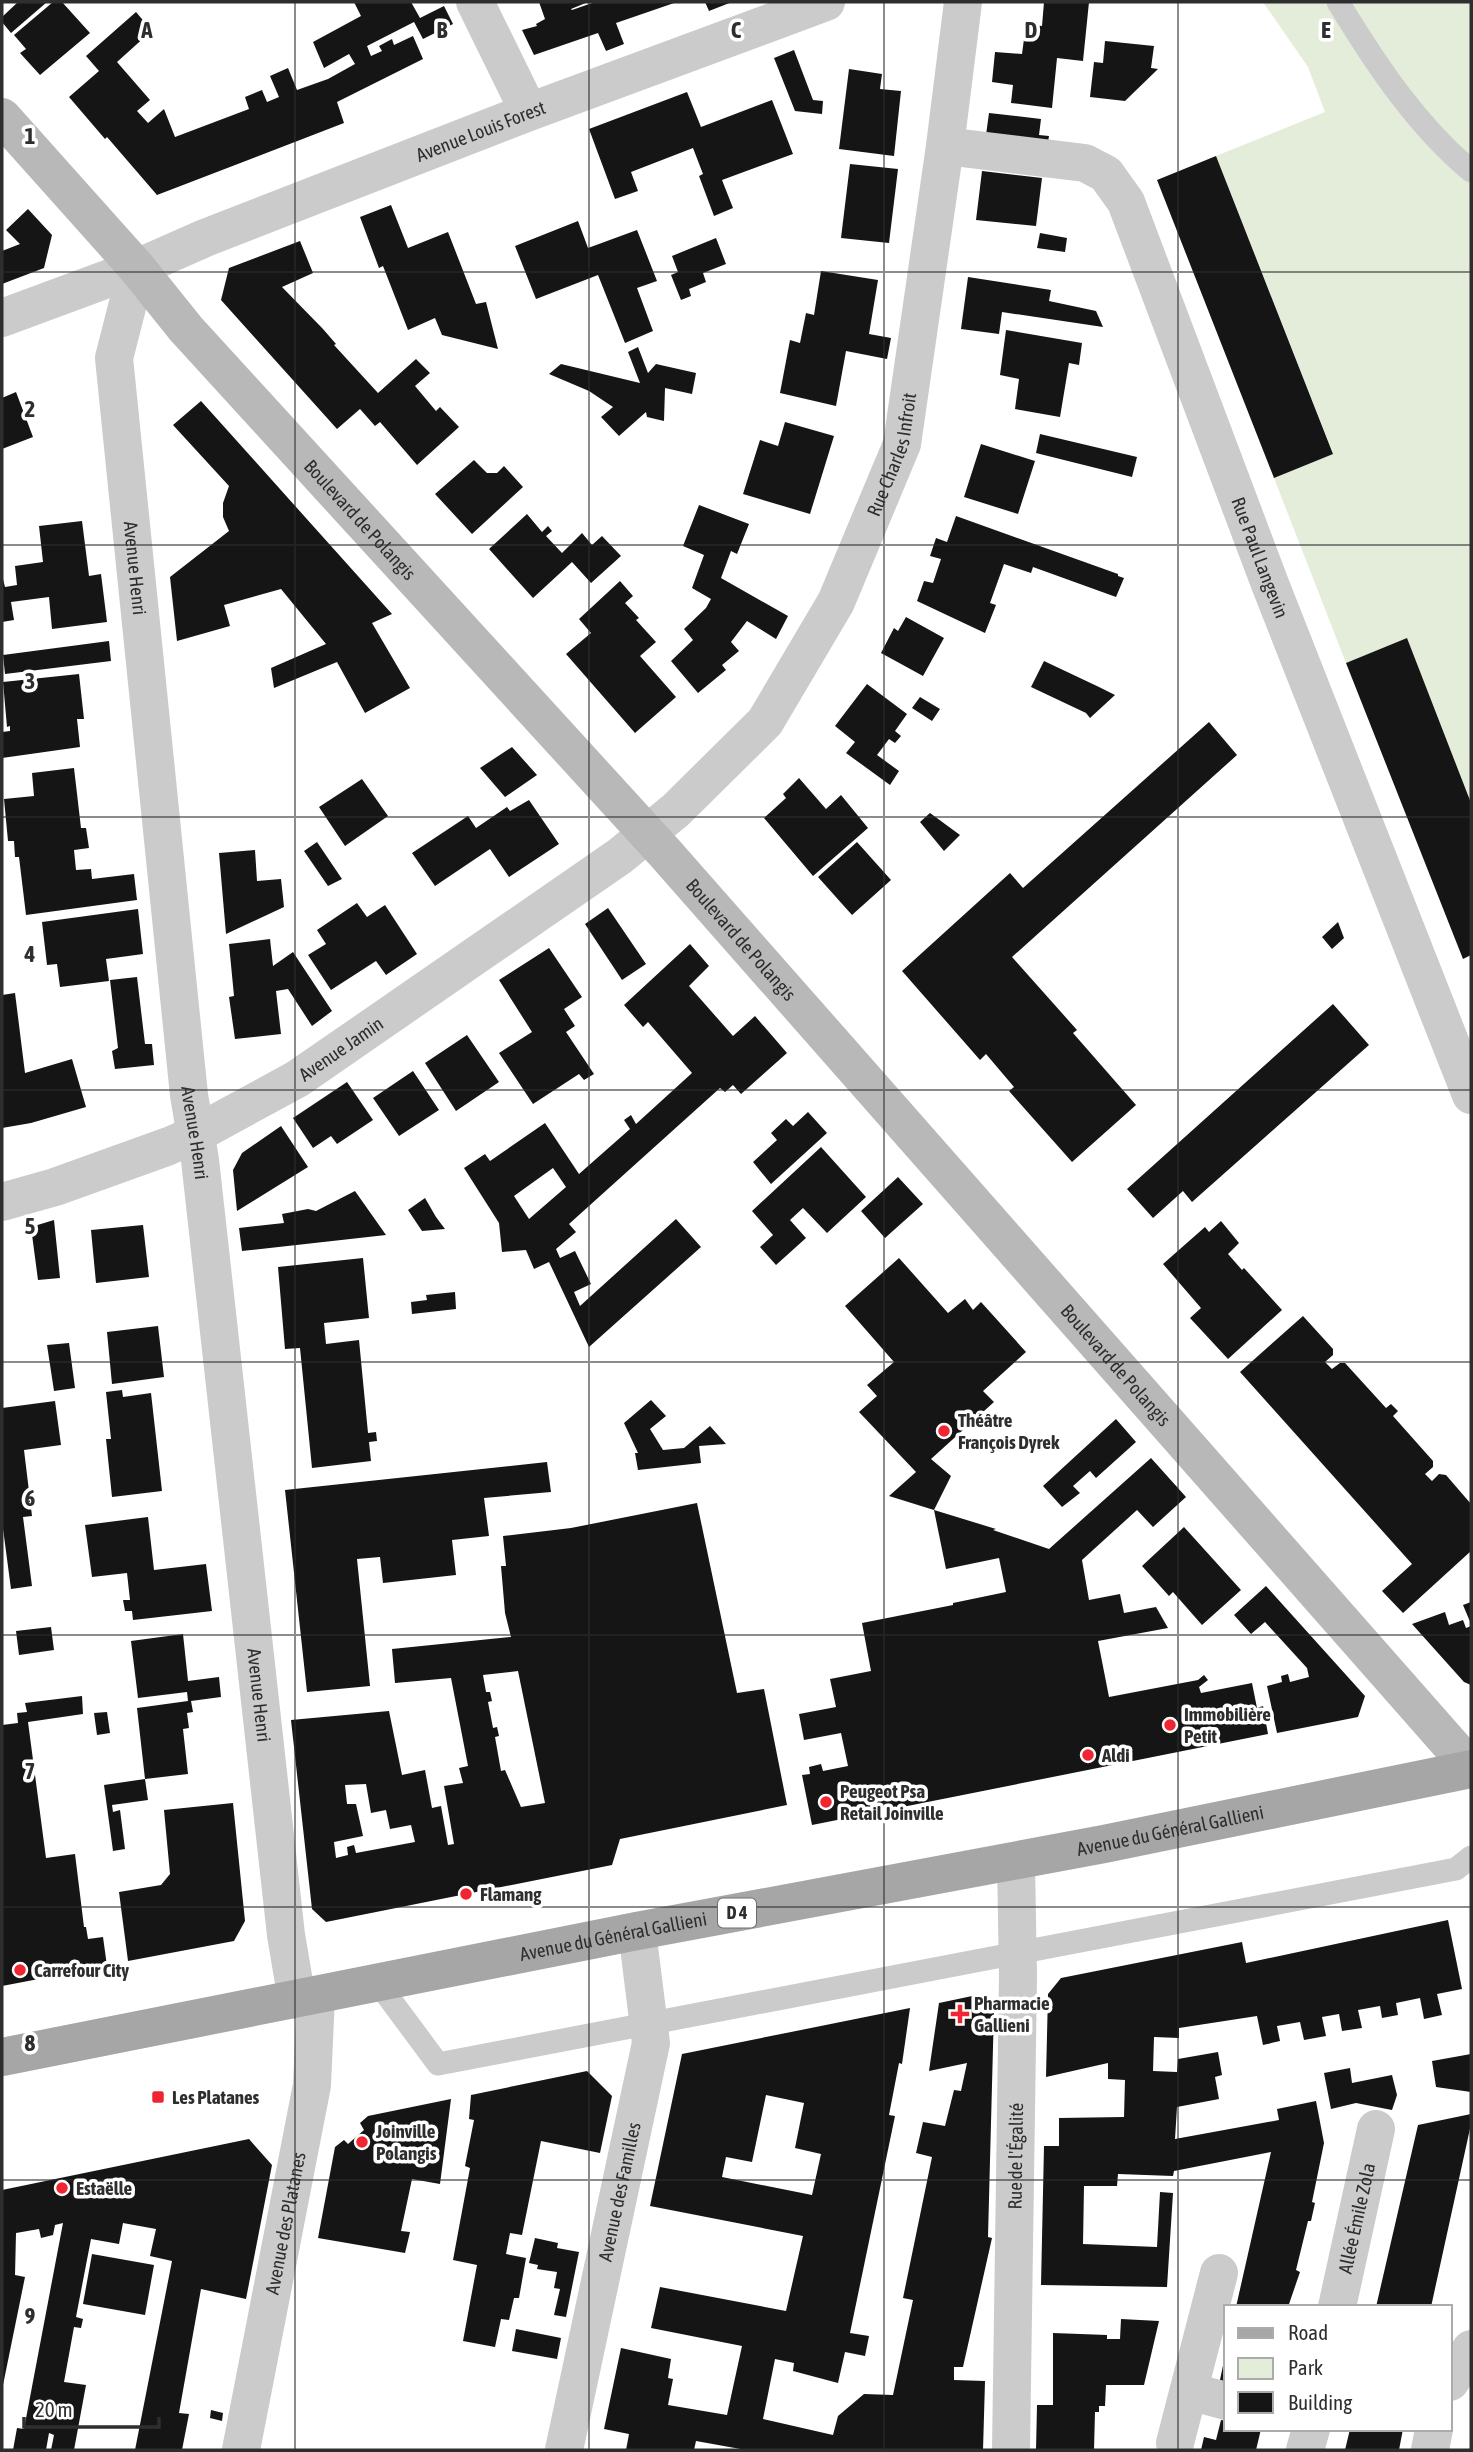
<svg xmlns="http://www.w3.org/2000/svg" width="1473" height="2452" font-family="'Asap Condensed',sans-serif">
	<rect width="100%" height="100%" fill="#fff"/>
	<path fill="#e4ecda" d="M1263 2H1471V803L1407 638 1346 663 1274 478 1333 453 1216 156 1325 112 1308 67Z"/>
	<path fill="#151515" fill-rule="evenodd" d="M18 2H47L11 33 2 22V17Z
		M53 2H62L90 33 40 75 20 53 26 49 14 35Z
		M354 2H411L420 18 444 6 453 24 423 39 414 22 367 46 371 56 382 51 379 46 392 39 394 45 413 36 423 59 337 102 344 123 157 195 107 137 105 139 69 97 99 71 86 56 136 12 147 25 143 30 147 35 117 62 150 100 137 111 148 123 164 109 175 137 249 109 245 97 262 90 267 102 279 97 270 76 288 68 297 90 328 79 355 64 349 54 324 68 313 42 361 16Z
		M539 2H588L571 9 572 10 595 2H677L616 23 624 44 606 51 598 33 534 55 522 30 537 26 536 24 545 19Z
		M705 2H732L709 11Z
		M1044 2H1089L1083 61 1057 58 1052 108 1011 103 1013 85 992 82 995 52 1022 54 1026 24 1042 26Z
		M1105 41 1154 46 1151 68 1158 69 1125 101 1090 97 1094 62 1103 63Z
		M794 50 813 100 823 101 822 114 795 111 774 58Z
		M849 69 882 74 880 89 901 91 894 156 839 149Z
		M687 92 701 127 772 100 793 154 722 180 733 208 714 216 699 176 703 174 693 148 631 172 638 191 615 199 589 129Z
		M989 113 1041 119 1039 135 1049 136 1048 142 986 135Z
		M1216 156 1333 454 1274 478 1157 180Z
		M850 164 898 169 889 243 841 238Z
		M982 171 1042 178 1036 226 976 220Z
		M391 205 408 248 448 232 476 304 486 302 498 349 442 335 435 318 408 330 383 266 379 268 360 217Z
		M28 209 52 235 44 268 2 284V251L20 244 6 230Z
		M578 221 588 248 637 230 657 281 637 288 653 331 625 343 598 275 536 299 515 246Z
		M1040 233 1067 238 1065 252 1037 248Z
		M716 238 726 264 703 273 706 282 689 289 691 296 681 300 671 275 678 272 672 256Z
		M300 241 313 273 282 287 323 329 336 344 334 345 378 393 416 359 430 373 415 386 436 411 440 407 459 427 417 465 380 422 375 426 360 409 337 429 221 300 229 268Z
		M821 271 878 280 869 334 891 338 887 359 846 351 836 406 780 393 790 340 800 343 806 313 814 315Z
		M968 277 1051 290 1049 301 1096 311 1103 327 1002 312 999 334 961 329Z
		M1006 330 1082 343 1079 365 1069 363 1060 417 1015 409 1019 379 1000 375Z
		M638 347 648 373 656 364 696 373 692 394 665 388 664 421 647 417 646 412 619 436 601 417 613 407 589 391 549 374 561 364 640 383 628 352Z
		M16 392 33 437 2 449V398Z
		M201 401 392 614 372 623 410 688 365 713 337 662 274 688 271 668 326 644 281 589 224 605 230 626 177 641 170 577 229 531 223 517V503L229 486 173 425Z
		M785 422 834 436 810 514 743 494 760 440 778 446Z
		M1040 434 1137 457 1132 477 1036 453Z
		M981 444 1035 461 1018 514 964 497Z
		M474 460 487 473H497L504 466 523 487 472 534 435 494Z
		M699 505 749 524 737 554 731 551 721 578 788 616 776 639 747 621 731 642 739 651 722 665 726 670 698 693 671 661 693 640 684 629 706 608 711 599 692 588 704 555 683 546Z
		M527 514 542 532 548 526 552 531 546 536 562 553 582 533 592 545 602 536 621 556 591 583 572 562 533 598 489 549Z
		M956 516 1118 574V576L1124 578 1116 597 1033 567 1031 573 1004 564 990 603 996 605 985 633 917 601 924 581 933 583 941 559 930 556 936 538 947 542Z
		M82 521 89 576 101 574 107 622 52 629 49 597 11 602 14 620 2 622V575L5 587 17 585 15 566 43 562 39 526Z
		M620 581 633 596 625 603 639 618 636 620 656 642 640 656 676 697 635 733 566 654 591 633 579 619Z
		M906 617 944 638 923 676 881 653 894 628 898 631Z
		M1407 638 1471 803V955L1463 959 1346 663Z
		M109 641 111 661 5 674 3 655Z
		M1044 661 1099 687 1115 695 1090 718 1086 713 1031 687Z
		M79 674 84 719H77L80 747 2 758V732L10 731V726L7 727 3 682Z
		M867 684 907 714 895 731 901 736 895 743 889 739 877 755 899 771 890 785 846 753 855 742 835 726Z
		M920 697 940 709 932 721 912 708Z
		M1209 722 1237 755 1012 957 1077 1030 1073 1033 1136 1105 1072 1162 1009 1091 1014 1087 986 1054 980 1060 902 971 1010 873 1023 888Z
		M512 747 537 775 505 797 480 768Z
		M74 768 81 828H86L89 848 74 850 76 870 91 869 92 879 134 874 137 900 26 915 19 857H15L14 841H8L4 799 34 796 32 773Z
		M799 778 826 809 841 795 868 828 813 876 764 818 786 798 783 794Z
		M362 779 388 816 345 846 319 807Z
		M529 800 559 844 509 877 490 849 435 886 412 853 468 816 476 828 507 807 510 811Z
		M930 813 960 835 944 851 920 822Z
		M317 842 342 879 328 886 304 851Z
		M857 842 891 880 852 915 818 877Z
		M255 850 257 881 281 879 284 907 226 934 219 853Z
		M357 903 367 917 385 905 417 954 386 975 376 961 331 990 308 955 326 944 317 930Z
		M608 908 646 964 622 980 585 924Z
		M138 909 143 954 106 959 109 981 60 987 57 964 47 965 42 922Z
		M1338 922 1344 938 1332 949 1322 937Z
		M270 939 273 966 293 952 332 1011 312 1026 288 989 276 991 281 1034 235 1039 229 997 234 996 229 944Z
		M690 944 709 966 689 986 733 1036 755 1016 787 1053 741 1094 733 1085 725 1092 720 1088 569 1224 576 1232 556 1249 560 1258 575 1251 591 1284 574 1292 580 1306 676 1219 701 1247 589 1347 549 1262 534 1269 526 1250 502 1252 499 1223 464 1168 485 1154 490 1161 545 1123 579 1174 630 1129 624 1120 631 1115 636 1124 692 1073 648 1022 643 1027 624 1005ZM553 1168 566 1187 529 1219 514 1196Z
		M549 948 582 997 564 1009 575 1026 566 1032 594 1074 584 1080 579 1074 533 1104 499 1053 532 1032 499 980Z
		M137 977 145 1044H152L154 1065 115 1069 112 1051 118 1048 110 980Z
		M15 993 25 1073 72 1059 86 1107 31 1123 2 1128V995Z
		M1333 1004 1369 1045 1192 1202 1183 1191 1153 1218 1127 1189Z
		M467 1035 499 1082 456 1111 425 1063Z
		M413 1071 439 1110 399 1136 373 1098Z
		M347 1082 373 1120 337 1144 331 1136 313 1148 293 1118Z
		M808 1112 827 1133 771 1184 753 1162 777 1140 771 1133 786 1119 793 1126Z
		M281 1126 308 1167 237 1211 233 1170 242 1153Z
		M821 1147 866 1197 827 1233 803 1208 790 1220 806 1238 776 1265 760 1247 773 1235 752 1211Z
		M898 1177 923 1204 885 1238 861 1211Z
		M355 1191 386 1235 242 1251 239 1228 284 1223 282 1214 308 1209 316 1211Z
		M425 1198 436 1217 445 1229 422 1231 408 1210Z
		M54 1220 60 1278 38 1280 31 1227Z
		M1221 1221 1239 1243 1228 1254 1242 1270 1244 1268 1282 1310 1228 1359 1190 1318 1201 1308 1163 1264 1205 1227 1209 1232Z
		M143 1225 149 1277 96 1283 91 1230Z
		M363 1258 369 1318 324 1323 326 1344 359 1340 368 1433 376 1432 377 1441 369 1442 371 1461 312 1468 300 1348 285 1349 278 1267Z
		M899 1258 948 1313 965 1299 973 1310 981 1302 1026 1352 983 1391 994 1402 931 1459 951 1476 934 1510 889 1496 916 1472 859 1412 877 1396 867 1385 894 1362 845 1306Z
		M455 1292 456 1309 412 1314 411 1302 427 1300 426 1295Z
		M1303 1316 1333 1349V1355L1325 1362 1332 1369 1340 1363H1345L1386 1408 1391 1404 1398 1411 1393 1416 1433 1461V1467L1425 1474 1432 1481 1439 1474 1446 1475 1471 1504V1551L1403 1613 1382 1591 1412 1564 1240 1372Z
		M158 1326 164 1377 112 1384 107 1332Z
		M69 1343 75 1388 54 1391 47 1345Z
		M122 1390 123 1397 151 1393 162 1491 112 1497 106 1439H111L106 1392Z
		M651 1400 666 1416 650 1429 663 1450 684 1448 710 1426 726 1444 699 1446 701 1463 638 1470 635 1453H638L624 1423Z
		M55 1401 61 1445 24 1450 32 1516 23 1517 32 1586 11 1589 2 1521V1408Z
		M1116 1419 1136 1442 1096 1478 1090 1471 1073 1486 1080 1493 1062 1507 1043 1486Z
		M1151 1458 1186 1497 1153 1527 1137 1510 1082 1560 1089 1600 1120 1594 1124 1613 1156 1607 1168 1628 1098 1641 1109 1697 1198 1680 1204 1675 1208 1680 1199 1687 1201 1693 1252 1683 1257 1708 1263 1706 1268 1734 812 1825 802 1775 810 1774 809 1767 821 1764 823 1771 848 1766 841 1733 804 1740 799 1714 836 1707 830 1679 871 1671 862 1623 953 1605V1603L1006 1592 999 1558 946 1569 934 1510 996 1529 993 1530 1049 1549Z
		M547 1462 551 1492 484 1498 489 1536 452 1540 456 1575 383 1583 380 1557 357 1559 370 1686 307 1692 285 1490Z
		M697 1503 737 1693 764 1689 787 1805 620 1839 612 1865 326 1922 312 1909 291 1720 389 1711 402 1775 425 1770 432 1808 441 1806 448 1845 454 1844 444 1786 463 1783 459 1768 468 1766 451 1678 395 1683 392 1649 511 1637 505 1613 501 1566H506L503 1536 571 1528ZM518 1671 545 1803 521 1807 505 1770 501 1771 495 1737 499 1736 497 1727 493 1728 488 1702 492 1701 490 1692H486L483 1675ZM366 1784 371 1813 386 1810 390 1829 411 1825 415 1842 356 1853 354 1845 347 1847 348 1855 336 1858 334 1842 363 1836 356 1804H347L345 1785Z
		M148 1517 154 1570 206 1564 212 1611 133 1620 132 1611H125L123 1600H130L127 1573 92 1577 85 1525Z
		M1184 1527 1241 1590 1202 1625 1173 1592 1169 1596 1142 1566Z
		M1266 1586 1365 1696 1358 1717 1277 1733 1267 1686 1282 1682 1281 1676 1288 1674 1290 1682 1309 1677 1307 1668 1265 1622 1251 1634 1234 1615Z
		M1471 1602V1624L1463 1605Z
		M1445 1612 1449 1625 1463 1620 1466 1628 1471 1626V1685L1464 1682 1412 1624Z
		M51 1627 54 1650 19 1655 16 1631Z
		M183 1634 188 1681 219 1677 221 1697 191 1701 193 1712 187 1713 189 1728 183 1729 188 1774 145 1779 137 1708 188 1701 187 1692 138 1698 131 1641Z
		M82 1696 83 1714 28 1722 46 1858 75 1854 84 1927H86L88 1939 103 1937 107 1966 2 1986V1725L18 1723 17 1713 27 1712 25 1703Z
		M107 1712 110 1733 97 1735 94 1713Z
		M145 1779 148 1800 112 1805 113 1812 120 1810 125 1849 113 1851 104 1785Z
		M233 1803 245 1921 234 1941 128 1961 119 1892 161 1885 170 1874 164 1810Z
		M1448 1920 1462 1989 1437 1994 1442 2015 1424 2019 1420 1998 1396 2003 1398 2015 1382 2018 1380 2006 1358 2010 1362 2028 1342 2031 1339 2014 1322 2017 1326 2036 1304 2040 1300 2022 1277 2026 1280 2041 1263 2045 1257 2016 1179 2028V2038L1154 2037 1153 2071 1177 2072 1178 2059 1218 2052 1222 2075 1215 2077 1219 2099 1177 2107 1175 2139 1279 2120 1277 2109 1316 2101 1324 2143 1312 2202 1315 2203 1311 2221H1308L1296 2270 1300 2272 1288 2307H1236L1271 2152 1174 2171 1173 2176 1118 2174 1117 2186H1084L1083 2244 1157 2247 1160 2192 1173 2193 1167 2287 1041 2285 1044 2146H1059V2118L1124 2117 1125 2080 1108 2079V2063L1046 2077 1048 1994 1061 1978 1242 1942 1246 1963Z
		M977 1995 994 2009 988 2237 992 2238 963 2367H954V2380L985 2381 983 2450H746L696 2441 694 2450H626L629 2434 604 2429 621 2348 671 2359 668 2378 673 2379 668 2405 727 2415 742 2346 651 2328 660 2287 786 2311 803 2236 650 2206 682 2054 910 2008 902 2064 899 2063 889 2115 895 2116 850 2333 869 2336 865 2356 845 2352 838 2383 793 2371 794 2363 775 2359 763 2419 833 2435 838 2416 864 2394 893 2395 913 2300 903 2298 932 2157 916 2153 923 2122 945 2126 954 2090 961 2091 967 2063 929 2071 939 2003ZM766 2095 804 2103 795 2148 821 2154 812 2195 722 2177 726 2157 752 2162Z
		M1471 2054V2092L1436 2087 1432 2061Z
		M1350 2068 1352 2083 1392 2075 1397 2095 1392 2110 1356 2103 1331 2109 1324 2073Z
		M587 2071 612 2096 600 2153 541 2141 522 2235 510 2233 506 2254 526 2258 519 2298H514L509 2320 501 2319 495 2347 463 2341 477 2265 453 2260 470 2168 465 2166 474 2120 469 2119 471 2095Z
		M451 2099 440 2184 412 2179 401 2231 410 2232 405 2253 318 2238 335 2147 344 2140 348 2144 364 2130 360 2123 368 2116Z
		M1471 2114V2124L1431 2307H1376L1418 2125Z
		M249 2139 272 2165 246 2299 201 2289 179 2413 189 2414 182 2450H135L172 2261 150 2256 156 2229 123 2223 119 2244 91 2239 76 2317 83 2319 81 2328 74 2327 64 2382 86 2385 74 2450H51L54 2435 49 2433 46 2450H13L17 2428 24 2429 63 2223 55 2225 53 2235 41 2238 39 2229 16 2233 15 2275 25 2277 2 2390V2190Z
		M535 2238 558 2243 557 2248 579 2252 566 2317 554 2315 560 2289 554 2288 557 2272 537 2269 538 2265 529 2263Z
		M92 2254 154 2265 145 2315 83 2304Z
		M1121 2319 1159 2321 1144 2385H1106L1105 2406H1099V2412H1095L1094 2450H1036L1037 2405H1053V2333L1107 2335V2339H1120Z
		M516 2329 561 2338 557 2359 512 2351Z
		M1225 2356H1226V2382L1220 2380Z
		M211 2410 223 2413 222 2421 210 2418Z
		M1221 2420 1226 2421V2429H1261L1256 2450H1201L1204 2437 1216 2440Z
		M1350 2429H1403L1399 2450H1345Z"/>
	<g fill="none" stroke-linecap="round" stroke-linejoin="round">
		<path stroke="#cbcbcb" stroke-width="23" d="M1338 2C1375 63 1416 125 1471 171
			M378 1983 438 2064 1456 1869 1471 1857"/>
		<g stroke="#cbcbcb" stroke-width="38">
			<path d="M475 2 529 112"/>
			<path id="s1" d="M945 146 1085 163 1106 174 1126 202 1270 584 1471 1095"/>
			<path id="s2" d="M137 268 114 358 189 1095 200 1160 286 1935 297 2000"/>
			<path id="s3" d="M2 318 137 268 205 238 529 112 826 2"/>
			<path id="s4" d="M2 1202 55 1187 169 1146 196 1134 297 1079 620 856 676 810 765 722 836 602 902 444 945 146 963 2"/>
			<path id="s5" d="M1337 2307 1376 2129"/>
			<path d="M1450 2382 1471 2349"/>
			<path d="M1189 2391 1226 2401"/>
			<path d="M1175 2443 1219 2273"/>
			<path id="s6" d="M241 2450 312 2085 316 1996"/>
			<path id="s7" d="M564 2450 651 2043 637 1931"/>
			<path id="s8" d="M1011 2450 1018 1976 1016 1862"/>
			<path d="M1305 2450 1311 2429"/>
			<path d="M1430 2450 1434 2429"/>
		</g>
		<path stroke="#b8b8b8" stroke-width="38" id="s9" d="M2 117 137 268 186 329 665 853 1471 1768"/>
		<path stroke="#a6a6a6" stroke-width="38" id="s10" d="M2 2057 637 1931 1104 1844 1471 1769"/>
	</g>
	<path fill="none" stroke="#2e2e2e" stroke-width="2" stroke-opacity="0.55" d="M295 2V2450M589 2V2450M884 2V2450M1178 2V2450M2 272H1471M2 545H1471M2 817H1471M2 1090H1471M2 1362H1471M2 1635H1471M2 1907H1471M2 2180H1471"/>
	<g fill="#f02532" stroke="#fff" stroke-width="2.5">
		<circle cx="944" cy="1431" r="7"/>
		<circle cx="1170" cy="1725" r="7"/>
		<circle cx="1088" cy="1755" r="7"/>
		<circle cx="826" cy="1802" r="7"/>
		<circle cx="466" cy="1894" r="7"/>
		<circle cx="20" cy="1970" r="7"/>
		<path d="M956.5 2003.5h7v7h7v7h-7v7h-7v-7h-7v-7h7z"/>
		<rect x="151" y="2090" width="14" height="14" rx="3.5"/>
		<circle cx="362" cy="2142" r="7"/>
		<circle cx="62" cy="2188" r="7"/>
	</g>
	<g text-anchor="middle" stroke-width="7" stroke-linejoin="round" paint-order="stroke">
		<rect fill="#fff" stroke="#6d6d6d" stroke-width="2" x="718" y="1898.5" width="38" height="29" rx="5"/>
		<g font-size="18" font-weight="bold" fill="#2e2e2e">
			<text x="737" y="1919">D 4</text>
		</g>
		<g font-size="19" fill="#2e2e2e" stroke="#fff">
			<text dy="7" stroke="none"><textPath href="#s3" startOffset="514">Avenue Louis Forest</textPath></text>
			<text dy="7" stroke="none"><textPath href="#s4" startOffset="1209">Rue Charles Infroit</textPath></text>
			<text dy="7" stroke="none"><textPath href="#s9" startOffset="539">Boulevard de Polangis</textPath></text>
			<text dy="7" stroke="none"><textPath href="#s1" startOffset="579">Rue Paul Langevin</textPath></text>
			<text dy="7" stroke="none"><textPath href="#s2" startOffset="304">Avenue Henri</textPath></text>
			<text dy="7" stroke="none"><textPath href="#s9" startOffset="1106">Boulevard de Polangis</textPath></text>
			<text dy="7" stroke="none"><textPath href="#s4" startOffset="374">Avenue Jamin</textPath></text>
			<text dy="7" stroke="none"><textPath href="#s2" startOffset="872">Avenue Henri</textPath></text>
			<text dy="7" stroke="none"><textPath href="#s9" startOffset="1673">Boulevard de Polangis</textPath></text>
			<text dy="7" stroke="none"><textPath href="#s2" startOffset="1438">Avenue Henri</textPath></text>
			<text dy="7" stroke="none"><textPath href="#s10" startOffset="1190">Avenue du Général Gallieni</textPath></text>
			<text dy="7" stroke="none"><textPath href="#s10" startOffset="623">Avenue du Général Gallieni</textPath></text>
			<text dy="7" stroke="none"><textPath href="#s8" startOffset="294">Rue de l'Égalité</textPath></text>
			<text dy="7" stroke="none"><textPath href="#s7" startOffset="264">Avenue des Familles</textPath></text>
			<text dy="7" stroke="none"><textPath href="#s5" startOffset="91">Allée Émile Zola</textPath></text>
			<text dy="7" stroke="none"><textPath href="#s6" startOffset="231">Avenue des Platanes</textPath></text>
		</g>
		<g font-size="19" font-weight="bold" fill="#2e2e2e" stroke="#fff" text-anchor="start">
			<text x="958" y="1427">Théâtre<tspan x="958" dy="22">François Dyrek</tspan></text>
			<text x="1184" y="1721">Immobilière<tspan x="1184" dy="22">Petit</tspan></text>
			<text x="1102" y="1762">Aldi</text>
			<text x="840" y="1798">Peugeot Psa<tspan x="840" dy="22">Retail Joinville</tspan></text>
			<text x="480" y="1901">Flamang</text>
			<text x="34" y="1977">Carrefour City</text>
			<text x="974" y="2010">Pharmacie<tspan x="974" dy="22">Gallieni</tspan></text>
			<text x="172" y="2104">Les Platanes</text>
			<text x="376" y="2138">Joinville<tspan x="376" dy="22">Polangis</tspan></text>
			<text x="76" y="2195">Estaëlle</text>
		</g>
	</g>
	<g font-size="23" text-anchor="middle" font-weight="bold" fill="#2e2e2e" stroke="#fff" stroke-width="7" stroke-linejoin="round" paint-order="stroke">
		<text x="147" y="38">A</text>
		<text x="442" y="38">B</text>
		<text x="736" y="38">C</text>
		<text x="1031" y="38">D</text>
		<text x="1326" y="38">E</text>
		<text x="30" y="144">1</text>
		<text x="30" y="417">2</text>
		<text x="30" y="689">3</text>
		<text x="30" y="962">4</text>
		<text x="30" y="1234">5</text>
		<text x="30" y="1506">6</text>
		<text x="30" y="1779">7</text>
		<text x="30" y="2051">8</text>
		<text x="30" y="2324">9</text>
	</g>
	<rect width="1473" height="2452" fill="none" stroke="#2e2e2e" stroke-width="7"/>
	<rect x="1224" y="2305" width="228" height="126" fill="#ffffff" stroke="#ababab" stroke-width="2"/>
	<rect x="1238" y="2328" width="35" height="10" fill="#a6a6a6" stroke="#ababab" stroke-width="2"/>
	<text x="1288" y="2340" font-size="21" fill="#2e2e2e">Road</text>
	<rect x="1238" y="2358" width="35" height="21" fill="#e4ecda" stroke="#ababab" stroke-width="2"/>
	<text x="1288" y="2375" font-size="21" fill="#2e2e2e">Park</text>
	<rect x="1238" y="2392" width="35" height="21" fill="#151515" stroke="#ababab" stroke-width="2"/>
	<text x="1288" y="2410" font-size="21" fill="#2e2e2e">Building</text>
	<path d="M24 2417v10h135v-10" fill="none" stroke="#2e2e2e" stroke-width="3.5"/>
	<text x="35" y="2417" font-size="21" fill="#2e2e2e" stroke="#ffffff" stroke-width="5" paint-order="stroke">20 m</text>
</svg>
